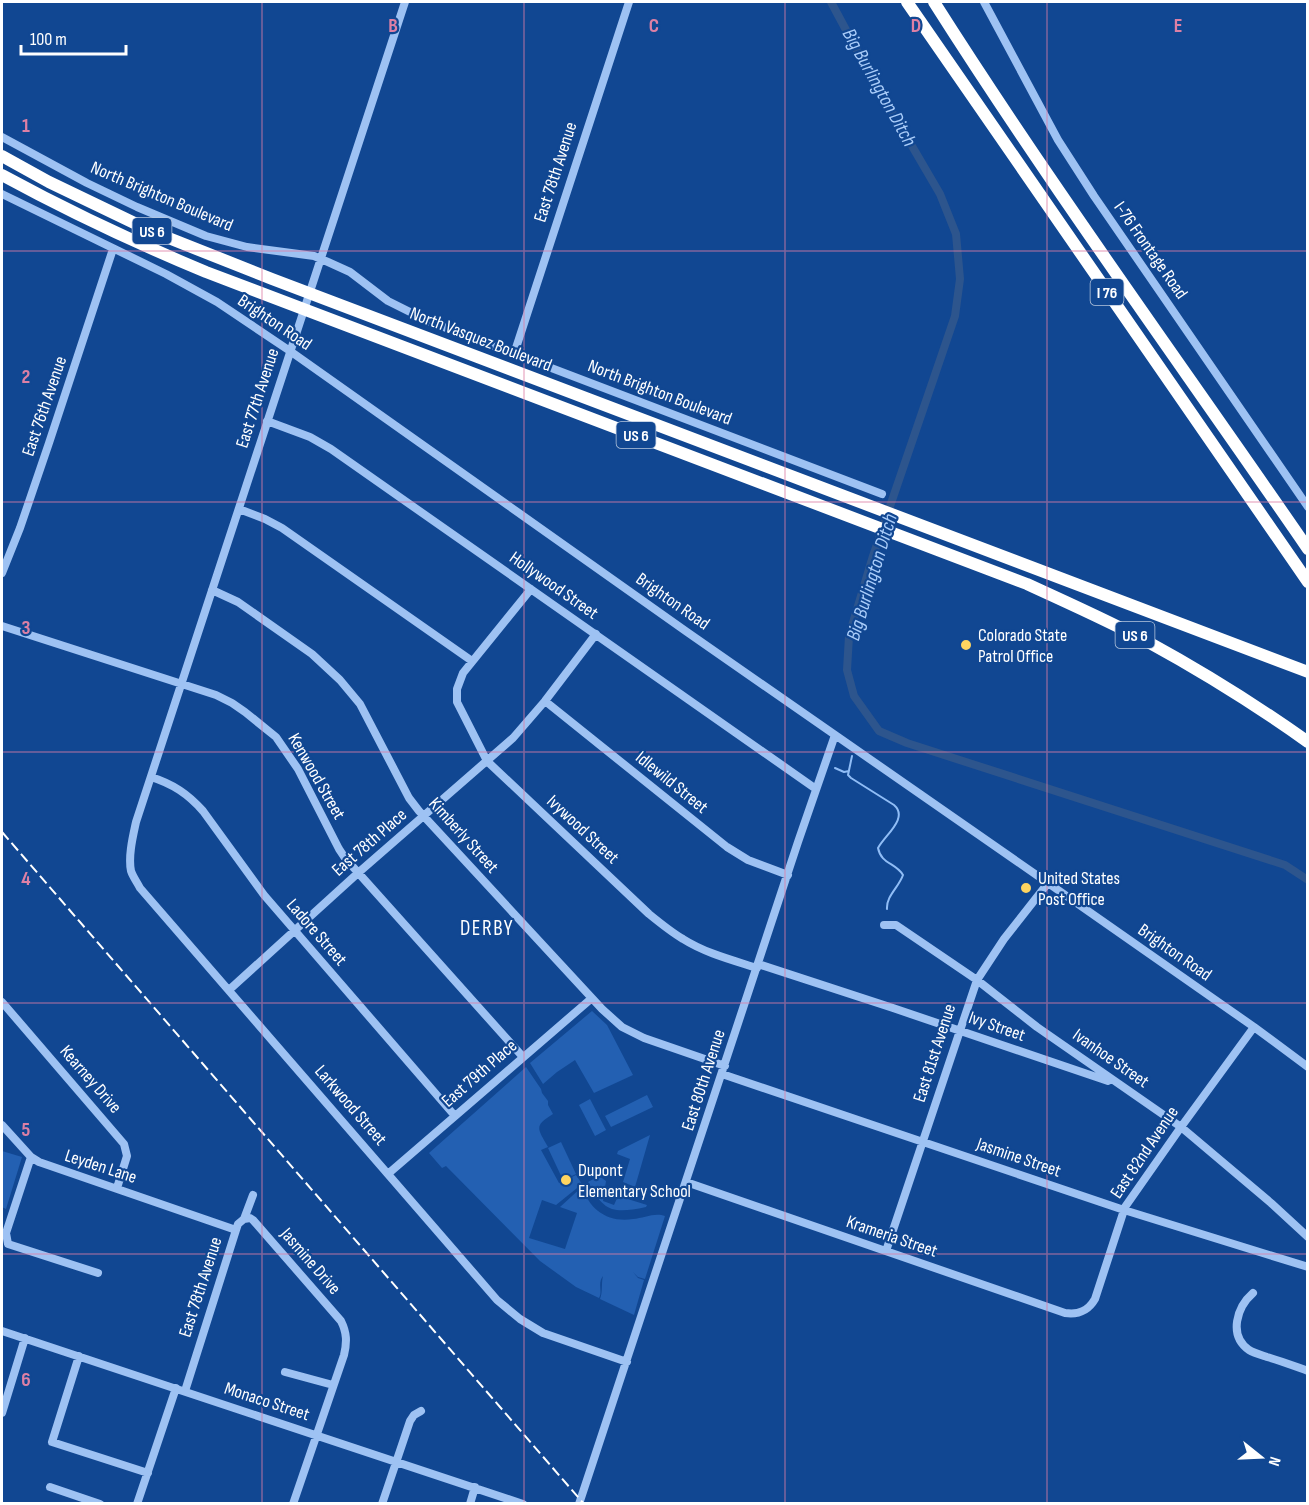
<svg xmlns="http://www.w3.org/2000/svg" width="1309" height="1505" font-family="'Sofia Sans Condensed',sans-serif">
	<rect width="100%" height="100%" fill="#114792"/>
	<path fill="#2360b2" d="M592 1011 607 1025 633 1075 594 1093 575 1060 557 1072 543 1084 530 1063Z
		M526 1067 541 1089 542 1093 548 1101V1105L553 1114C533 1126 538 1129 548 1147L541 1150 559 1183 576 1175 582 1184 556 1205 542 1200 529 1238 565 1249 577 1213 560 1207 583 1186C588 1210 609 1223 633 1219 644 1218 655 1212 665 1216L645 1279 638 1277 633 1272 638 1278 644 1280 634 1315 600 1299C603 1292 601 1284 603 1276 597 1284 603 1291 599 1298L576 1287 540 1261 446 1166 442 1168 429 1153Z
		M647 1095 653 1107 611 1127 605 1116Z
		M590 1099 606 1130 595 1136 579 1105Z
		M650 1135 635 1187 623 1182 630 1159 617 1154 618 1151Z
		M561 1142 576 1174 563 1180 548 1148Z
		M2 1151 22 1157 6 1209 2 1207Z
		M599 1176 606 1181 603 1201 614 1205 618 1196 647 1205 646 1207C613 1214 604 1212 588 1182Z"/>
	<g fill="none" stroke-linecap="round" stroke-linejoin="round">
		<path stroke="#90bdf6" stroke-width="2" d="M852 756 848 775 851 778 894 805C909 818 885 835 878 848 881 864 896 863 903 875 899 887 886 896 887 909
			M835 768 844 772 849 771"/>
		<path stroke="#2d558d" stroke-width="8" d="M831 2 867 69 940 194 956 234 960 279 955 316 873 556 849 636 847 670 854 696 879 731 907 743 1285 865 1308 880"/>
		<path stroke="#9ec2f3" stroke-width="8" d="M405 2 136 822C133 836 128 856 131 871 133 877 137 882 140 888L497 1300 520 1319 543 1333 627 1362
			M984 2 1058 140 1094 196 1308 507
			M2 137 87 183 137 207 206 236 247 247 314 256 328 262 350 272 388 301 428 321 882 494
			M2 194 166 274 217 302 290 351 687 632 1048 883 1254 1027 1308 1067
			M514 354 629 2
			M267 421 310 437 331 449 816 789
			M239 509 265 519 282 528 472 661
			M2 573 20 528 49 443 113 249
			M531 589 463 673 457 689V702L487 761 649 914C660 923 671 932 683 939 705 953 732 960 757 968
			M212 590 238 602 312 654 340 680 360 704 409 798 419 811 602 1009 622 1027 644 1038 725 1066
			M2 626 216 695 232 703 245 712 276 737 298 769 339 849 345 858 523 1057
			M545 701 727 847 748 860 788 875
			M151 777C173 784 188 794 203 811L264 895 455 1116
			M884 925H896L977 980 1037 1027 1181 1127 1271 1203 1308 1237
			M758 964 893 1008 1108 1081
			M229 990 358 873 513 738 545 701 596 634
			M2 1002 124 1144 127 1156 117 1188
			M722 1074 1124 1210 1308 1267
			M2 1125 31 1157 39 1162 236 1230
			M31 1157 6 1233 8 1244 98 1273
			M389 1173 592 998
			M686 1182 1065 1313C1079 1315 1088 1311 1095 1299L1125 1207 1181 1127 1254 1027
			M244 1219 250 1218 253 1220 341 1321C347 1333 347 1342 344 1355L293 1504
			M886 1251 977 980 1004 939 1048 883
			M1253 1293C1237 1307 1228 1335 1249 1350 1254 1353 1261 1355 1267 1357 1281 1361 1294 1366 1308 1371
			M2 1331 523 1504
			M79 1356 52 1442 148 1473
			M285 1372 333 1385
			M185 1391 236 1230 238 1224 244 1219 253 1195
			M2 1413 25 1338
			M50 1487 100 1504
			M137 1504 176 1388
			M382 1504 410 1421 414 1415 421 1411
			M470 1504 475 1487
			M579 1504 798 842 835 735"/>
		<path stroke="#fff" stroke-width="12" d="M907 2 1308 582
			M934 2C1052 188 1183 367 1308 549
			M2 156 49 182 151 231 272 279 1308 672
			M2 175C68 211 136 243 206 272L1027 584C1068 603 1109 621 1148 642 1203 672 1256 705 1308 742"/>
		<path stroke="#fff" stroke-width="2" stroke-dasharray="10 4.5" stroke-linecap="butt" d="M2 832 584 1504"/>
	</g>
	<path fill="none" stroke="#dd80a5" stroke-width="1.5" stroke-opacity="0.55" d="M262 2V1504M524 2V1504M785 2V1504M1047 2V1504M2 251H1308M2 502H1308M2 752H1308M2 1003H1308M2 1254H1308"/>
	<g fill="#ffd560" stroke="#114792" stroke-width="2">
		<circle cx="966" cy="645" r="6"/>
		<circle cx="1026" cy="888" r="6"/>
		<circle cx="566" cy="1180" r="6"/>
	</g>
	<g text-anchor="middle" stroke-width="4.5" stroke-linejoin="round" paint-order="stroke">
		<g fill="#114792" stroke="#b8c8de" stroke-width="1.5">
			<rect x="132.5" y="218" width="39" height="26" rx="4.5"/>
			<rect x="1090.5" y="279" width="33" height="26" rx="4.5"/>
			<rect x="616.5" y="422" width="39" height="26" rx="4.5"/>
			<rect x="1115.5" y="622" width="39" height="26" rx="4.5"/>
		</g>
		<g font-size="16" font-weight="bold" fill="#fff">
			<text x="152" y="237">US 6</text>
			<text x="1107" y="298">I 76</text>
			<text x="636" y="441">US 6</text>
			<text x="1135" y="641">US 6</text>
		</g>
		<g font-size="18" fill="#fff" stroke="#114792">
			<text transform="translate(555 172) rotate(-72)" y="6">East 78th Avenue</text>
			<text transform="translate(162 196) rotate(23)" y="6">North Brighton Boulevard</text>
			<text transform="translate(1151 250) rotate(55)" y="6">I-76 Frontage Road</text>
			<text transform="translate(275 322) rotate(34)" y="6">Brighton Road</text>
			<text transform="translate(481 339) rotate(21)" y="6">North Vasquez Boulevard</text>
			<text transform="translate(660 392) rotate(21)" y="6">North Brighton Boulevard</text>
			<text transform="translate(257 398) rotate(-72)" y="6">East 77th Avenue</text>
			<text transform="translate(44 406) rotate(-71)" y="6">East 76th Avenue</text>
			<text transform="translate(554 585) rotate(35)" y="6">Hollywood Street</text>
			<text transform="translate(673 601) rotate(35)" y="6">Brighton Road</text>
			<text transform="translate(317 776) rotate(60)" y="6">Kenwood Street</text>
			<text transform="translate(672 782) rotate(39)" y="6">Idlewild Street</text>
			<text transform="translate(583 829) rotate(43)" y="6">Ivywood Street</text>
			<text transform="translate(464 835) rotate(48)" y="6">Kimberly Street</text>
			<text transform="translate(369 842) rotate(-41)" y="6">East 78th Place</text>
			<text transform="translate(317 932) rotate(49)" y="6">Ladore Street</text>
			<text transform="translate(1175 952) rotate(35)" y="6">Brighton Road</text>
			<text transform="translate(997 1026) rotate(19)" y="6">Ivy Street</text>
			<text transform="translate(934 1053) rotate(-72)" y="6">East 81st Avenue</text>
			<text transform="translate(1111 1058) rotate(35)" y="6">Ivanhoe Street</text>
			<text transform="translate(479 1073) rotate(-41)" y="6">East 79th Place</text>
			<text transform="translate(91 1079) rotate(49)" y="6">Kearney Drive</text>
			<text transform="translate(703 1080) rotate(-72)" y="6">East 80th Avenue</text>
			<text transform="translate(351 1105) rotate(49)" y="6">Larkwood Street</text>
			<text transform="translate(1144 1152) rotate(-56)" y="6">East 82nd Avenue</text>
			<text transform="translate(1019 1157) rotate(19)" y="6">Jasmine Street</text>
			<text transform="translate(101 1166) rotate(18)" y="6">Leyden Lane</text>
			<text transform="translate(892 1236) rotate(19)" y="6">Krameria Street</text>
			<text transform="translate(311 1261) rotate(49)" y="6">Jasmine Drive</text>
			<text transform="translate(200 1287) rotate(-72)" y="6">East 78th Avenue</text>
			<text transform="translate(267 1401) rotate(18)" y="6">Monaco Street</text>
		</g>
		<g font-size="18" fill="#fff" stroke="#114792" text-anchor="start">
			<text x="978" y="641">Colorado State<tspan x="978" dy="21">Patrol Office</tspan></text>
			<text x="1038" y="884">United States<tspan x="1038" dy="21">Post Office</tspan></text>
			<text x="578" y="1176">Dupont<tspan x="578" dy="21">Elementary School</tspan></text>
		</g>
		<g font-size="20" font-style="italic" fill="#aacdfa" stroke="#114792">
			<text transform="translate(880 87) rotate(61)" y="7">Big Burlington Ditch</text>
			<text transform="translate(871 577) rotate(-73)" y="7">Big Burlington Ditch</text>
		</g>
		<g font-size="21" letter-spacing="1.5" fill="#fff" stroke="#114792">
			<text x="487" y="935">DERBY</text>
		</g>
	</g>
	<g font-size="20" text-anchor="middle" font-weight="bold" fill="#dd80a5" stroke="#114792" stroke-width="4.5" stroke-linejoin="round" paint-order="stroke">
		<text x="393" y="32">B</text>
		<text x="654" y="32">C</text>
		<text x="916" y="32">D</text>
		<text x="1178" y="32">E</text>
		<text x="26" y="132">1</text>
		<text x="26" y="383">2</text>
		<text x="26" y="634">3</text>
		<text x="26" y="885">4</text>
		<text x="26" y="1136">5</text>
		<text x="26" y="1386">6</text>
	</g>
	<rect width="1309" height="1505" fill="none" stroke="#ffffff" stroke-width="6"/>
	<g transform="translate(1261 1457) rotate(108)" stroke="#114792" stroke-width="4.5" paint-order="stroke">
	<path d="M0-4.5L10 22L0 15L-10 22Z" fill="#ffffff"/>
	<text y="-9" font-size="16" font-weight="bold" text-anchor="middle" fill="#ffffff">N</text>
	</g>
	<path d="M21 45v9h105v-9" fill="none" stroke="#ffffff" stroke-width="3"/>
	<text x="30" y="45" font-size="18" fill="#ffffff" stroke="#114792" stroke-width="4.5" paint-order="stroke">100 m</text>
</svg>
